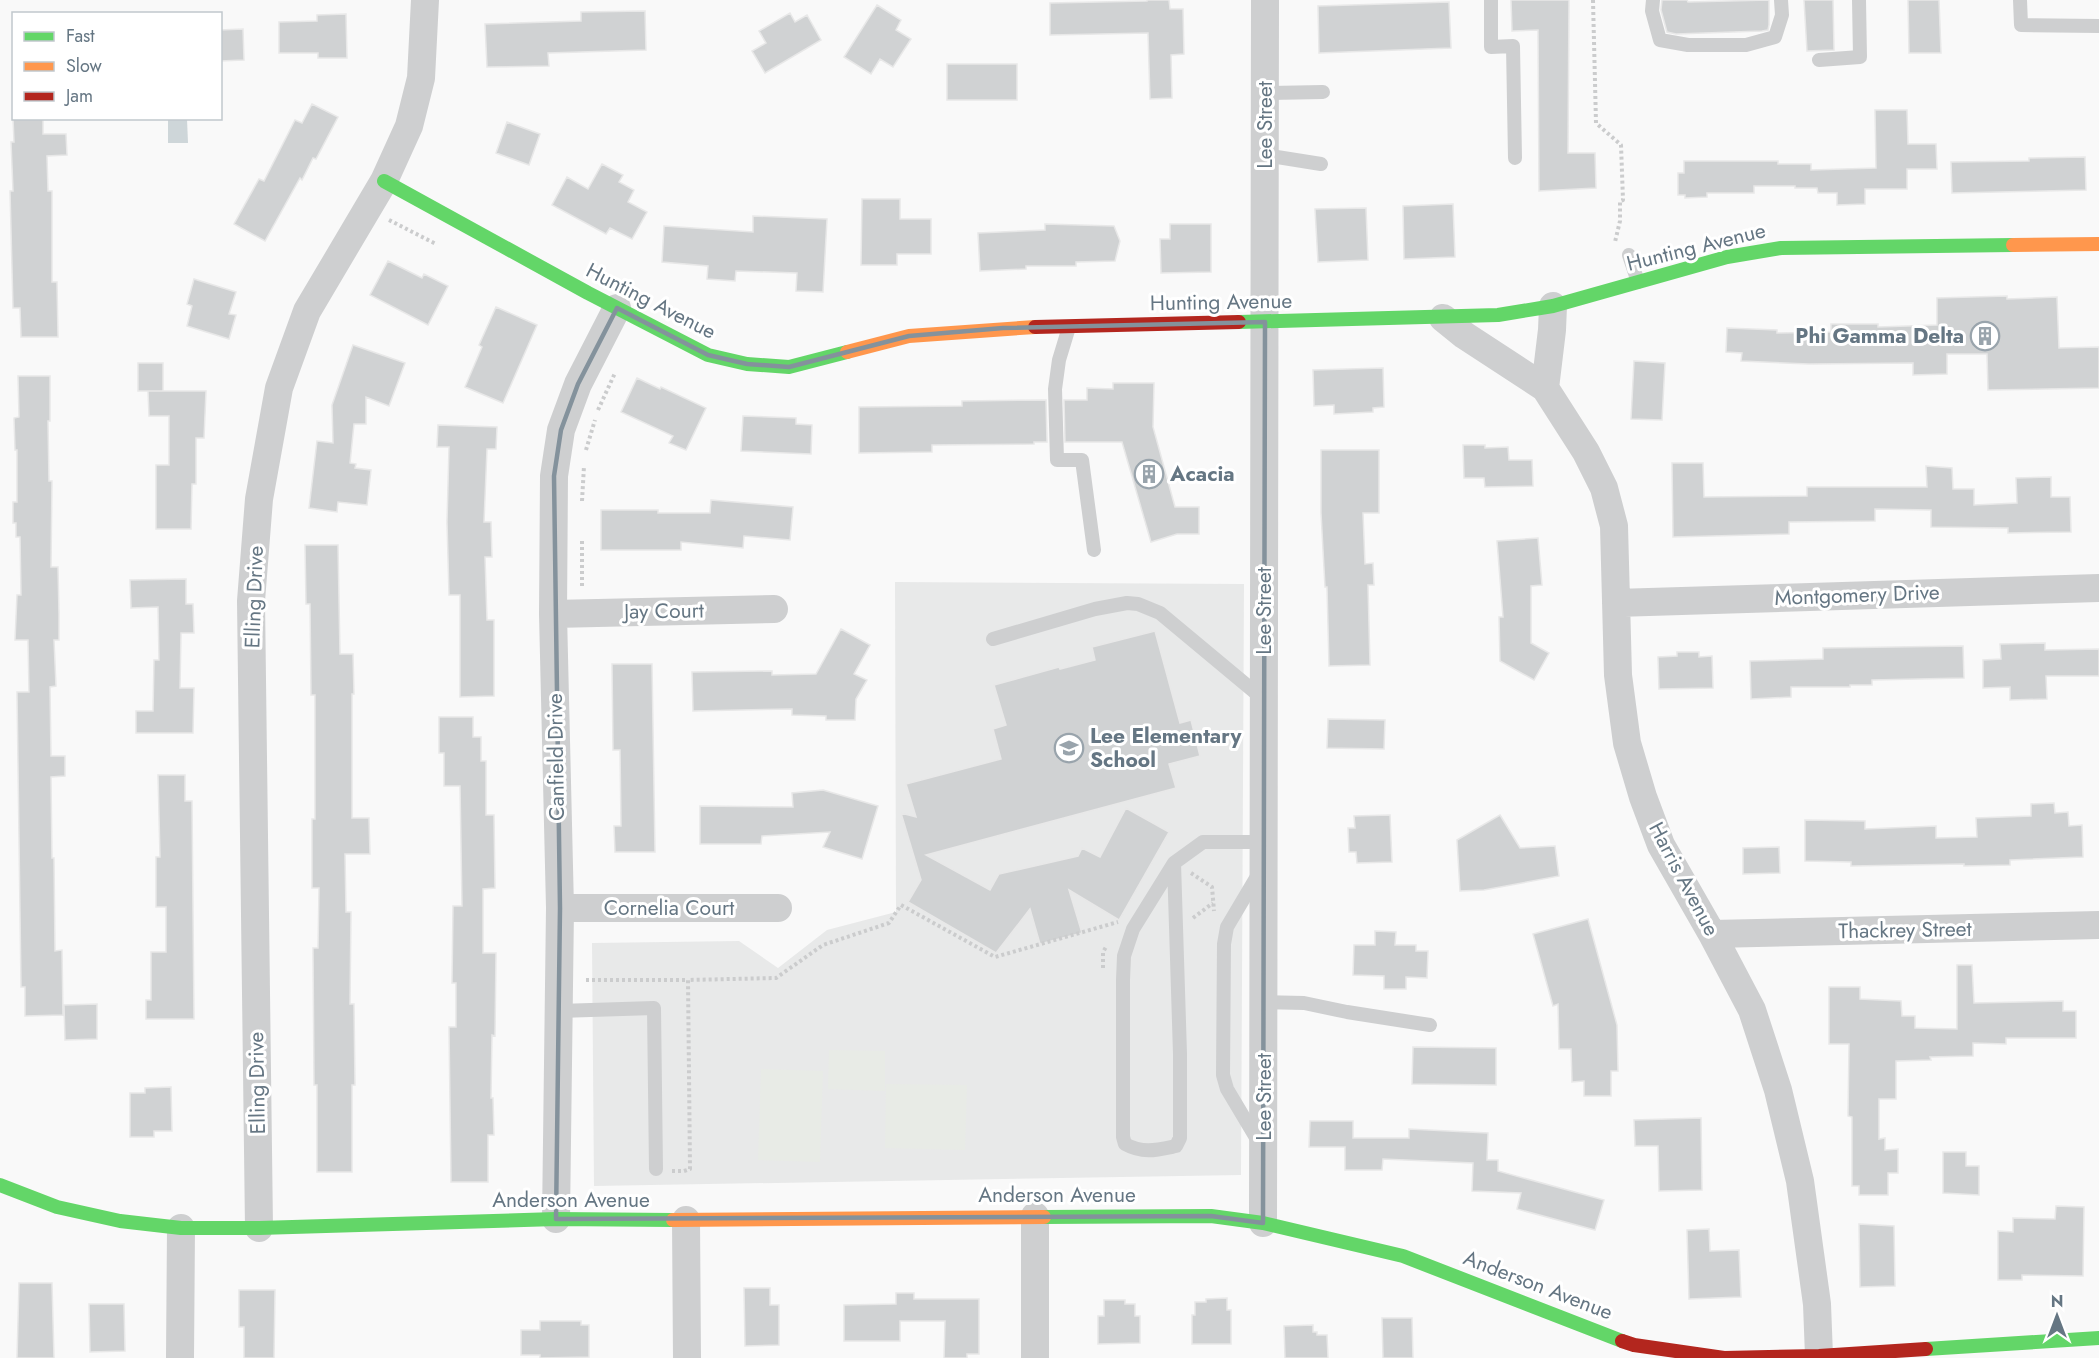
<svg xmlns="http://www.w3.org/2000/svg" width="2099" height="1358" font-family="Jost,sans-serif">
	<rect width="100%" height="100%" fill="#f9f9f9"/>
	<path fill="#e8e9e9" d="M895 582 1244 584 1241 1175 594 1186 592 943 739 941 778 968 827 930 896 912Z"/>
	<path fill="#e8ebe6" d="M829 1050 885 1051V1091L828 1089Z
		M761 1069 823 1071 820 1162 758 1160Z
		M886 1084 967 1085 965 1150 885 1148Z"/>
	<path fill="#ced6d9" d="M168 119H187L188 143H168Z"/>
	<path fill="#d0d2d3" stroke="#e8e8e8" stroke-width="1.5" d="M1147 0H1169L1170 9H1183L1184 54 1171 55 1172 98 1150 99 1148 33 1050 35V3L1147 1Z
		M1511 0H1569L1568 153H1595L1596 188 1539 191 1538 30 1512 31Z
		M1662 0H1687L1688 2 1769 0V25L1768 30 1762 31 1676 34 1667 32 1661 10Z
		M1804 0H1833L1834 50 1807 51Z
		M1908 0H1939L1941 53H1909Z
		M1449 2 1451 48 1319 53 1318 6Z
		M877 5 901 20 896 30 911 39 893 67 880 59 871 74 844 57Z
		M645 11 646 50 548 53 549 66 487 67 485 24 581 21V12Z
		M790 13 795 22 807 15 821 40 765 73 752 51 766 43 759 31Z
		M346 14 347 58H318V53H279V22L317 21V15Z
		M243 29 244 60 220 61V30Z
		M947 64H1017V100H947Z
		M312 104 338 117 316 159 313 158 302 180 300 178 265 241 234 224 259 179 264 181 295 120 302 123Z
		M1875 110H1907L1908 144H1936L1937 169H1907V189H1865V204L1837 205V193H1818L1817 188H1795V186H1754V193H1707V197L1685 198V195H1678V173H1684V161H1778V164H1811V170L1876 168Z
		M13 118H43V134H66L67 155 47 156 48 191H52V282H57L58 337H21L20 308H13L10 191H13L11 142H14Z
		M507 122 540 134 529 165 496 153Z
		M2085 157 2086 190 1952 193 1951 162 2029 161V158Z
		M602 164 623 175 619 182 634 190 628 202 647 212 632 239 610 228 606 234 552 205 567 177 588 189Z
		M862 199H900V219H931V254H897V265H861Z
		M1453 204 1455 257 1404 259 1403 206Z
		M1366 208 1368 260 1318 262 1315 209Z
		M753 216 827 219 823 292 796 291 797 273 736 271 735 281 707 279 708 266 662 262 664 226 753 232Z
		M1045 224 1114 226 1120 241 1115 261 1076 262V266H1026V269L980 271 978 233 1045 230Z
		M1170 224H1211V272L1161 273 1160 239H1170Z
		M388 261 422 278 424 274 448 286 428 325 370 295Z
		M194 279 236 292 229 314 236 315 229 339 187 326 192 306 187 304Z
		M2007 296V299L2057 297 2059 348 2099 347V388L1988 390 1987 354H1947V374L1913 375V363L1809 364 1741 361 1742 353 1726 352 1727 328 1777 330V333L1831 332V324H1878V327L1937 325V298Z
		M496 307 537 325 503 403 465 387 482 347 479 345Z
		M353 345 405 363 389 406 366 397V424H354L350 463 356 464 355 468 371 470 367 505 338 502 337 512 309 508 317 441 333 443 332 405Z
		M1634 361 1665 363 1662 420 1631 419Z
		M138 363H163V391H138Z
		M1383 368 1384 407 1373 408V412L1334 414V405L1314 406 1313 370Z
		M18 376H50V421H48L49 481H52L51 567H58L59 614V640H54L56 686 50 687 51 756H65V776L51 777 52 858H54L55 951 62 950 63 1015 25 1016V987H21L17 692H29L28 640H15L17 595H21L20 537H16V523H13V502H17V450H15L14 418 19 417Z
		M637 378 660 389 661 387 706 408 686 450 669 443 673 436 621 412Z
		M1113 383H1154L1153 427 1175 507H1199V534H1177L1151 542 1122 442H1065L1064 400H1087V388L1113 389Z
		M148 391H206L204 438H196V484H192L191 529H156V465H169V416H149Z
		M1046 400 1047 442H1034V444L932 445V452L859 453V407L962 406V401Z
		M743 416 796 418V424L812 425 811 454 741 451Z
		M438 425 497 427 496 449H487L484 522H491L492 557H485L487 620H494V696L460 697V595H449L447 522 449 447H437Z
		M1463 445H1485V448L1508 447 1509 460H1532L1533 486 1485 487 1484 478H1464Z
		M1321 450H1379V513H1363L1365 564 1373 563 1374 585H1368L1370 665 1329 666 1327 587H1325L1321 513Z
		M1672 463H1703L1704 497 1807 496V487H1927L1926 466 1952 468 1953 489H1974V505L2017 503 2016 478 2051 477V497H2070L2071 532 2008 533V528L1931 527V510L1875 509V521L1789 522V534L1673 537Z
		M711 500 793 507 790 540 744 536 743 548 681 542V550H601V510H658V513H710Z
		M1538 538 1542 585 1531 586V643L1549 653 1534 680 1500 661 1499 617H1503L1497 541Z
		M305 545H338L340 654H353L354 694H352V818H369L370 854H345L346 912H351L350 1004H354L355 1085H352V1172H317V1085H314L313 948H318L319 888H312V819H315V695H311L310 604H306Z
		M186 579V604H193L194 633H181L180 688H194L193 733H136V711H153L154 660H159L158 607 131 608 130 580Z
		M841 629 870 645 854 674 867 680 856 699 855 720H826V716L792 715V709L693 711 692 672 772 671V675L816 674Z
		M1155 631 1180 723 1191 720 1200 756 1169 764 1176 788 926 855 990 890 999 874 1078 856 1082 848 1100 857 1126 808 1169 832 1119 920 1069 890 1082 933 1040 944 1030 909 996 953 908 902 921 880 901 813 916 817 906 784 1001 759 993 729 1006 725 994 685 1059 667 1060 669 1095 660 1092 647Z
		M2045 643V650L2099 649V676H2046L2047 699 2010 700V687L1983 688V660L2001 659 2000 644Z
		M1963 646 1964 678 1872 680V685H1850V687H1791V697L1751 699 1750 661 1823 659V648Z
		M1677 652H1699V657L1712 656 1713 688 1659 689 1658 657 1677 656Z
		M612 664H652L655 852H615L614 826H621L620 750H613Z
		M439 717H473V737H481V761H486V815H494L495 888 483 889V953H496L495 1036 492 1035 491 1098H493L494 1135H488V1182H451L449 1027H456V983H452L453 906H462L460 786H444V753H439Z
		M1328 719 1385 720 1384 749 1327 748Z
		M158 775H185V801H192L194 1019H146V1000H151V952H166V907H156V857H160Z
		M823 790 878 806 862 859 823 847 830 832 762 836 761 844H700V806L793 807 792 793Z
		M2054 803 2055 813 2068 812 2069 826 2082 825 2083 857 2010 860V865L1964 866V864L1851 866V862L1805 861V820L1865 821V829L1936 826V838L1977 837 1976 818 2031 816V804Z
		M1390 815 1392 862 1357 863 1356 852H1349L1348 828H1355L1354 816Z
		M1500 815 1520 848 1555 846 1559 876 1484 890 1460 891 1457 840Z
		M1779 847 1780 873 1743 874V848Z
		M1588 919 1617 1025 1618 1071H1611V1096H1584V1081L1572 1082 1571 1049H1559L1558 1004 1553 1006 1533 934Z
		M1375 931 1396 932 1395 945H1416V951H1428L1427 978 1406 977V989H1384V976L1353 975 1354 945H1375Z
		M1957 965H1972L1974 1003 2063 1001V1011H2076V1038H2006V1044L1973 1043V1056L1930 1057 1931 1060 1896 1061V1099H1879V1139L1885 1138V1150L1898 1149V1173H1888V1195H1859V1186H1852V1117L1848 1116 1849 1044H1829V987H1860V999L1901 1001 1902 1016H1915V1028L1957 1029Z
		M97 1004V1039L65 1040 64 1005Z
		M1413 1047 1496 1048V1085L1412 1084Z
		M171 1087 172 1131H154V1137H130V1093H145V1088Z
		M1701 1118 1702 1190 1659 1191 1658 1146H1635L1634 1120Z
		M1310 1121H1353V1138H1409V1129L1488 1133 1487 1160H1498V1171L1604 1200 1595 1230 1517 1209 1521 1193 1472 1191 1473 1163 1383 1159 1382 1170H1345V1147H1309Z
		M1943 1152H1966V1166H1979V1195L1943 1193Z
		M2056 1206 2084 1207 2083 1276 2022 1275V1280H1998V1231L2013 1232V1218L2055 1219Z
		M1859 1224 1894 1226 1895 1286 1860 1287Z
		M1709 1229 1710 1251 1739 1250 1741 1297 1689 1299 1687 1230Z
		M19 1283H52L54 1358H17Z
		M744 1288H770V1305H779V1345L745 1346Z
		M239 1290H275L274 1358H244V1327H239Z
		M896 1293H914V1299H979V1354H967V1358H944L945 1321H900V1341H844V1305L896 1304Z
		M1227 1298V1310H1231V1344H1192V1315H1195V1302H1206V1299Z
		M1104 1300H1125V1304H1135V1316H1140V1343L1098 1344V1316H1104Z
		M89 1304H124L125 1351 90 1352Z
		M1382 1318H1412L1413 1358H1383Z
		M540 1321H581V1325H589V1357L540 1358V1355H521V1330H540Z
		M1313 1325V1332H1317V1335H1327L1328 1358H1285L1284 1326Z"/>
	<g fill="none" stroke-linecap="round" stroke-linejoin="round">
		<path stroke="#cbcccd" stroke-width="4" stroke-dasharray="3 3" stroke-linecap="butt" d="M1593 0 1596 123 1621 145 1623 200 1620 201V221L1615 242
			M389 220 436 244
			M598 410 615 373
			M586 450 595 420
			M582 501 584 466
			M582 541V588
			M1191 873 1212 887 1214 911
			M1193 918 1213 903
			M1103 968V952L1106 947
			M586 980H688
			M672 1171H684L690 1169 688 980 776 978 823 945 889 923 901 905 995 957 1118 922"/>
		<path stroke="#cecfd0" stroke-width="14" d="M1491 0V47L1513 46 1515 158
			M1653 0 1652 11 1660 40 1688 45H1746L1775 37 1782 15 1781 0
			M2020 0 2021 25 2099 26
			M1819 60 1860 57 1859 0
			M1265 93 1323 92
			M1265 155 1321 164
			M1629 255 1638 282
			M1069 327 1059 360 1055 389 1057 460H1082L1094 550
			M993 639 1095 609 1127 603 1138 604 1160 613 1262 698
			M1174 863 1180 1054V1138L1176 1146C1157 1150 1143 1154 1125 1144L1123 1137V980L1124 956 1133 929 1174 863 1203 842H1263
			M1264 1002 1304 1003 1347 1012 1430 1025
			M559 1011 654 1008 656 1169
			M1258 1141 1227 1089 1223 1075 1224 944 1227 927 1259 873"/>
		<path stroke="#cecfd0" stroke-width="28" d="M1443 318 1464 335 1545 388 1586 452 1604 488 1614 526 1618 675 1627 743 1643 797 1661 845 1712 934 1752 1010 1778 1090 1800 1181 1817 1304 1819 1356
			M1545 388 1552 330 1553 306
			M1616 603 2099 588
			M553 614 774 609
			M560 908H778
			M1712 934 2099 925
			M556 1219 560 908 553 614 554 476 561 430 578 384 617 308
			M686 1220 687 1358
			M1263 1223 1265 0
			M259 1228 251 601 259 499 279 388 307 311 384 181 409 126 421 78 425 0
			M180 1358 181 1228
			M1035 1358V1216"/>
		<path stroke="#63d668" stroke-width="14" d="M384 181 588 293 708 355 747 364 789 367 847 352
			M1239 322 1498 315 1553 306 1727 257 1781 248 2013 245
			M0 1185 57 1207 120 1221 181 1228H259L556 1219 673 1220
			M1044 1217 1211 1216 1263 1223 1403 1256 1622 1341
			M1926 1349 2099 1338"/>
		<path stroke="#ff974d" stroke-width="14" d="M2013 245 2099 244
			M847 352 909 336 1035 327
			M673 1220 1044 1217"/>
		<path stroke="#b3261e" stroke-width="14" d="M1035 327 1239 322
			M1622 1341 1634 1345 1724 1358 1819 1356 1926 1349"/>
	</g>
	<path fill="none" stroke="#84929c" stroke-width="4.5" stroke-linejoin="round" d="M617 308 708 355 747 364 789 367 909 336 1003 328 1265 322 1263 1223 1211 1216 556 1219 560 908 554 476 561 430 578 384Z"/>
	<defs>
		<g id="building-ring" transform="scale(1.5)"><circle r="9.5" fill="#fff" stroke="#99a4ac" stroke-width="1.5"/><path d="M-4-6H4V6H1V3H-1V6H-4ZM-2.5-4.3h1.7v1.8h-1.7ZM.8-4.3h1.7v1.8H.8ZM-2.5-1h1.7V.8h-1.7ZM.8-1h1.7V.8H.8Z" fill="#99a4ac"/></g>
		<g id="school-ring" transform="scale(1.5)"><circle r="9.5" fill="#fff" stroke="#99a4ac" stroke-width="1.5"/><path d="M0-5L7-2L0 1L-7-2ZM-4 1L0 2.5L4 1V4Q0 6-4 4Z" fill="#99a4ac"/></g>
	</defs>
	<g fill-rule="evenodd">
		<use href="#building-ring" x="1985" y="336"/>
		<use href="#building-ring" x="1149" y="474"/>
		<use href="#school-ring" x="1069" y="748"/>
	</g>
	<g text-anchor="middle" stroke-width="6" stroke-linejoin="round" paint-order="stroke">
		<g font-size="21" fill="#657683" stroke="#fff">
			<text transform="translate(1265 125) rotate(-90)" y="7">Lee Street</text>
			<text transform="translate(1696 247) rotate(-14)" y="7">Hunting Avenue</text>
			<text transform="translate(651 301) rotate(27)" y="7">Hunting Avenue</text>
			<text transform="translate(1221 302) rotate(-1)" y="7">Hunting Avenue</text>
			<text transform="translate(1857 595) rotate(-2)" y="7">Montgomery Drive</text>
			<text transform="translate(254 597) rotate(-88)" y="7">Elling Drive</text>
			<text transform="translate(664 611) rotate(-1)" y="7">Jay Court</text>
			<text transform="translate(1264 611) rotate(-90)" y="7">Lee Street</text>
			<text transform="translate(556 757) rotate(-91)" y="7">Canfield Drive</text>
			<text transform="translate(1684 879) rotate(62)" y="7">Harris Avenue</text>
			<text x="669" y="915">Cornelia Court</text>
			<text transform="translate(1905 930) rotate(-1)" y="7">Thackrey Street</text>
			<text transform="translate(257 1083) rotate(-91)" y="7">Elling Drive</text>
			<text transform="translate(1264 1097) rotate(-90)" y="7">Lee Street</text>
			<text x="1057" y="1202">Anderson Avenue</text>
			<text x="571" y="1207">Anderson Avenue</text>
			<text transform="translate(1538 1285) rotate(21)" y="7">Anderson Avenue</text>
		</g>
		<g font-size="21" font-weight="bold" fill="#657683" stroke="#fff" text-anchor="start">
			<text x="1964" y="343" text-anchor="end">Phi Gamma Delta</text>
			<text x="1170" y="481">Acacia</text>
			<text x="1090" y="743">Lee Elementary<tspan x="1090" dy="24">School</tspan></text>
		</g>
	</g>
	<rect x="12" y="12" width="210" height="108" fill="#ffffff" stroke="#c1c8cd" stroke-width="1.5"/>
	<rect x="24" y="32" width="30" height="9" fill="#63d668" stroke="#c1c8cd" stroke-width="1.5"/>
	<text x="66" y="42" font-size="18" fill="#657683">Fast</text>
	<rect x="24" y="62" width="30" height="9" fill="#ff974d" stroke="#c1c8cd" stroke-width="1.5"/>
	<text x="66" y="72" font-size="18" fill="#657683">Slow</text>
	<rect x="24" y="92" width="30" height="9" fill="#b3261e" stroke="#c1c8cd" stroke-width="1.5"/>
	<text x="66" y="102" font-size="18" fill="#657683">Jam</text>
	<g transform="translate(2057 1316)" stroke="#ffffff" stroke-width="4.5" paint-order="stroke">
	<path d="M0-4.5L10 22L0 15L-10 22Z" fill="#657683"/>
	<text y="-9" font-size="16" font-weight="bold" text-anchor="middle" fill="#657683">N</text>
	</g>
</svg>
